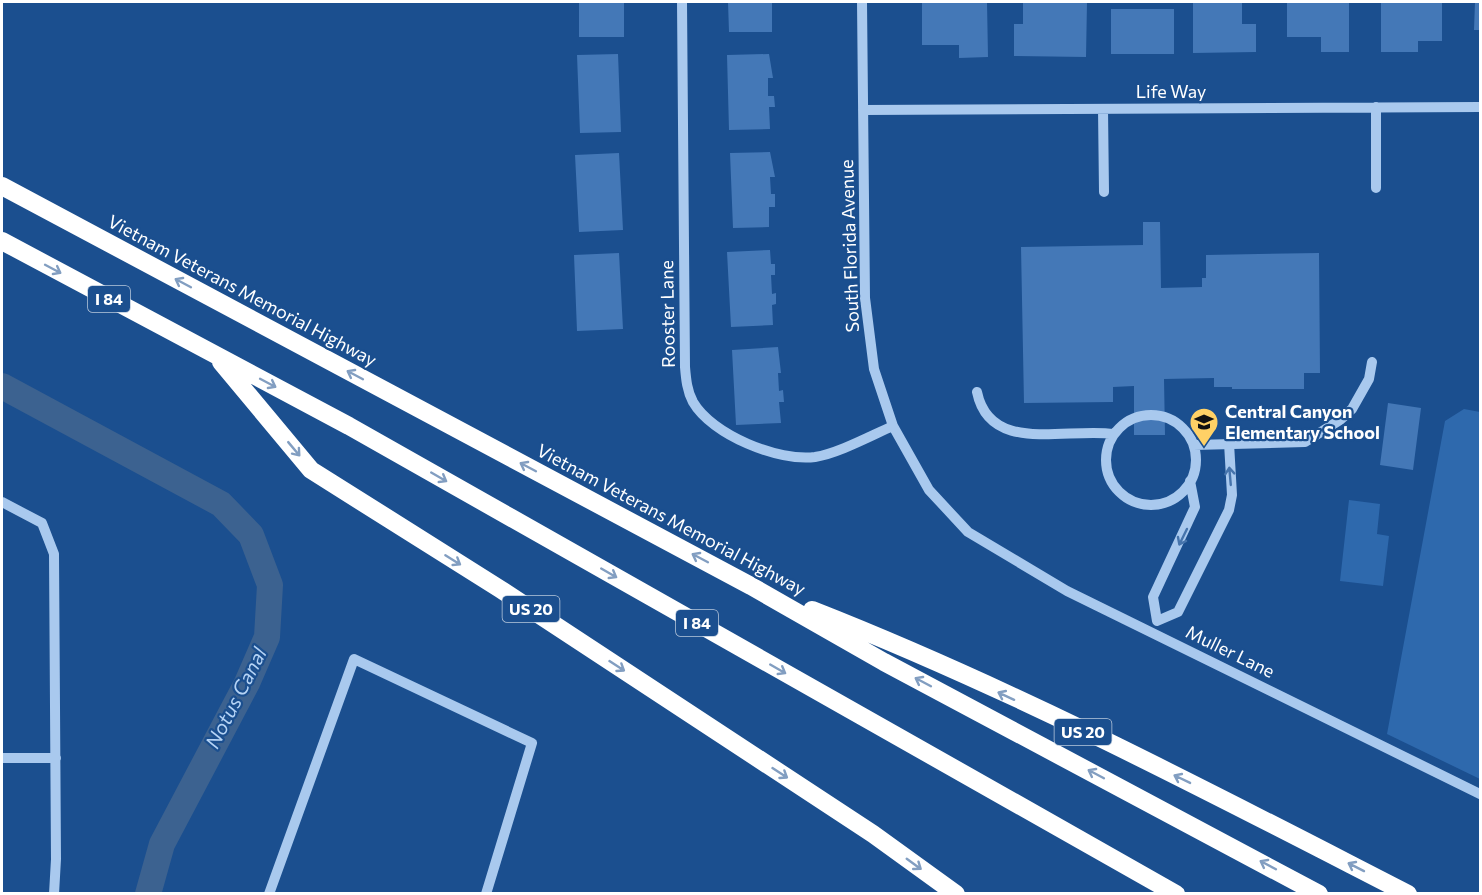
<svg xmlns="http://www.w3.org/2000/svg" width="1482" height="895" font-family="Commissioner,sans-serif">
	<rect width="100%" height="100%" fill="#1b4f8f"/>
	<path fill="#2e69ad" d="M1464 409 1480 412V779L1387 734 1445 421Z
		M1349 500 1380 504 1377 534 1389 536 1383 586 1340 581Z"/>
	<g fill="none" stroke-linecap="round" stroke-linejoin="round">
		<path stroke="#3c6290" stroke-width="26" d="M2 386 221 504 251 535 270 585 267 637 247 683 162 844 148 894"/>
	</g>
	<path fill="#4478b7" d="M579 2H624V37H579Z
		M728 2H772V32H729Z
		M939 2H987L988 57 959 58V45H922V3Z
		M1023 2H1087L1086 57 1014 56V24H1023Z
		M1193 2H1242V24H1256V52L1193 53Z
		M1287 2H1349V52H1321V37H1287Z
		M1381 2H1442V41H1418V52H1381Z
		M1475 2H1480V30H1474Z
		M1111 9H1174V54H1111Z
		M618 54 621 132 580 133 577 55Z
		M769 54 773 78H768V96H774L775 107H769L770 129 729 130 727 55Z
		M770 152 775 177H770L771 194H775V207H769V227L733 228 730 153Z
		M619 153 623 230 579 232 575 155Z
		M1143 222H1160L1161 288 1202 287V278H1206V255L1319 253 1320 373H1304V389H1232V387H1214V378L1164 379 1165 435H1134V386L1113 387V402L1024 403 1021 247 1143 245Z
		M770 250 771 264H775V275H771L772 294 776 293V304L772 305 773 325 731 327 727 252Z
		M619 253 623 329 577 331 574 255Z
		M778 347 781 373H778L779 391 783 390 784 402H779L781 423 736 425 732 350Z
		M1388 403 1421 408 1413 470 1380 465Z"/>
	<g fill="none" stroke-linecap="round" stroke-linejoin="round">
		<path stroke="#a9c9ee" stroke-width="10" d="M682 2 685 367C686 379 687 391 693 402 712 435 779 462 815 457 839 453 870 436 893 426
			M862 2 865 298 874 369 893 426 929 490 968 532 1067 591 1480 794
			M1376 107V188
			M1103 109 1104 192
			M863 110 1480 107
			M977 392C990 455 1066 427 1114 434
			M1106 460a45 45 0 1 1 90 0a45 45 0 1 1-90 0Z
			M1194 445 1305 442 1340 420 1352 409 1369 379 1372 362
			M1190 481 1195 507 1153 597 1157 621 1178 612 1229 510 1232 495 1229 443
			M2 502 42 523 54 554 56 859 54 894
			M2 758H56
			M269 894 354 659 532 743 486 894"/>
		<path stroke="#fff" stroke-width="18" d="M2 186 751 586 884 662 1319 894
			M2 241 349 426 1176 894
			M221 362 311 470 500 589 873 834 956 894
			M812 610C1016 690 1213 794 1408 894"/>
	</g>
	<defs><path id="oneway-shaft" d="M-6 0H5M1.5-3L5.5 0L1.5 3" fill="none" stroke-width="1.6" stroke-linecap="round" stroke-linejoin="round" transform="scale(1.5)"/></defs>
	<g stroke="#829ec1">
		<use href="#oneway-shaft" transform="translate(53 269) rotate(28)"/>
		<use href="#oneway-shaft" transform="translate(183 283) rotate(-152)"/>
		<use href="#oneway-shaft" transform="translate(355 375) rotate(-152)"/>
		<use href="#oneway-shaft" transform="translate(268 383) rotate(28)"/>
		<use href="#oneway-shaft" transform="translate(294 449) rotate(50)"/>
		<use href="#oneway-shaft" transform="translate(528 467) rotate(-152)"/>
		<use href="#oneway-shaft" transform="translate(439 477) rotate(30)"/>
		<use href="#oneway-shaft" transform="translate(700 558) rotate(-152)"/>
		<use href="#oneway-shaft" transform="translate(453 560) rotate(32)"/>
		<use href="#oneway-shaft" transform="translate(609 573) rotate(30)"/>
		<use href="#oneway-shaft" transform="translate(617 666) rotate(33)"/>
		<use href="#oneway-shaft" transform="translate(778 669) rotate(30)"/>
		<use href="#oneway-shaft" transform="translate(923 682) rotate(-152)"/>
		<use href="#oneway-shaft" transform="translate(1006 696) rotate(-155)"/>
		<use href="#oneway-shaft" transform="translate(780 773) rotate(33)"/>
		<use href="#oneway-shaft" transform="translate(1096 774) rotate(-152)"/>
		<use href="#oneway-shaft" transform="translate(1182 779) rotate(-154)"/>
		<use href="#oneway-shaft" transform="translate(914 864) rotate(36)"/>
		<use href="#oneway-shaft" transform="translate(1268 865) rotate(-152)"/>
		<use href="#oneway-shaft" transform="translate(1356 867) rotate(-153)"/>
	</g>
	<g stroke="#4674ac">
		<use href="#oneway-shaft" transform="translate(1230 476) rotate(-95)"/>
		<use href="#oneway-shaft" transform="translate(1183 537) rotate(116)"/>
	</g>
	<defs>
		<g id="school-pin" transform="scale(1.5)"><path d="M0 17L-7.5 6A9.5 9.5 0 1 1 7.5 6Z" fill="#ffd166" stroke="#1b4f8f"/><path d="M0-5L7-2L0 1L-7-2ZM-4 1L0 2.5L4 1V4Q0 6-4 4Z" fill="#111"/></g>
	</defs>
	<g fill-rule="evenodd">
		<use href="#school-pin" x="1204" y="422"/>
	</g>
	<g text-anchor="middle" stroke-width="4.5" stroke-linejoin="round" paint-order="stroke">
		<g fill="#1b4f8f" stroke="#bbcadd" stroke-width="1.5">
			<rect x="88" y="286" width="42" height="26" rx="4.5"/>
			<rect x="502.5" y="596" width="57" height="26" rx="4.5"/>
			<rect x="676" y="610" width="42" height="26" rx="4.5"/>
			<rect x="1054.5" y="719" width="57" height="26" rx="4.5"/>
		</g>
		<g font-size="16" font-weight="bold" fill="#fff">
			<text x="109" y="305">I 84</text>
			<text x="531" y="615">US 20</text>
			<text x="697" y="629">I 84</text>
			<text x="1083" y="738">US 20</text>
		</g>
		<g font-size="18" fill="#fff" stroke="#1b4f8f">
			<text x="1171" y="98">Life Way</text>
			<text transform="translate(850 246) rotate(-92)" y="6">South Florida Avenue</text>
			<text transform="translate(242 291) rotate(28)" y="6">Vietnam Veterans Memorial Highway</text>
			<text transform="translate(668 314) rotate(-91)" y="6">Rooster Lane</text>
			<text transform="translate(671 520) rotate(28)" y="6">Vietnam Veterans Memorial Highway</text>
			<text transform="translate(1230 652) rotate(26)" y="6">Muller Lane</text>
		</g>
		<g font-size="18" font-weight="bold" fill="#fff" stroke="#1b4f8f" text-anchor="start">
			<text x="1225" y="418">Central Canyon<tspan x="1225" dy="21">Elementary School</tspan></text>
		</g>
		<g font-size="20" font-style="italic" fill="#b5d3f5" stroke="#1b4f8f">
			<text transform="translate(236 698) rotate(-63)" y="7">Notus Canal</text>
		</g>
	</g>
	<rect width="1482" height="895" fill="none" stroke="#ffffff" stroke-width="6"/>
</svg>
